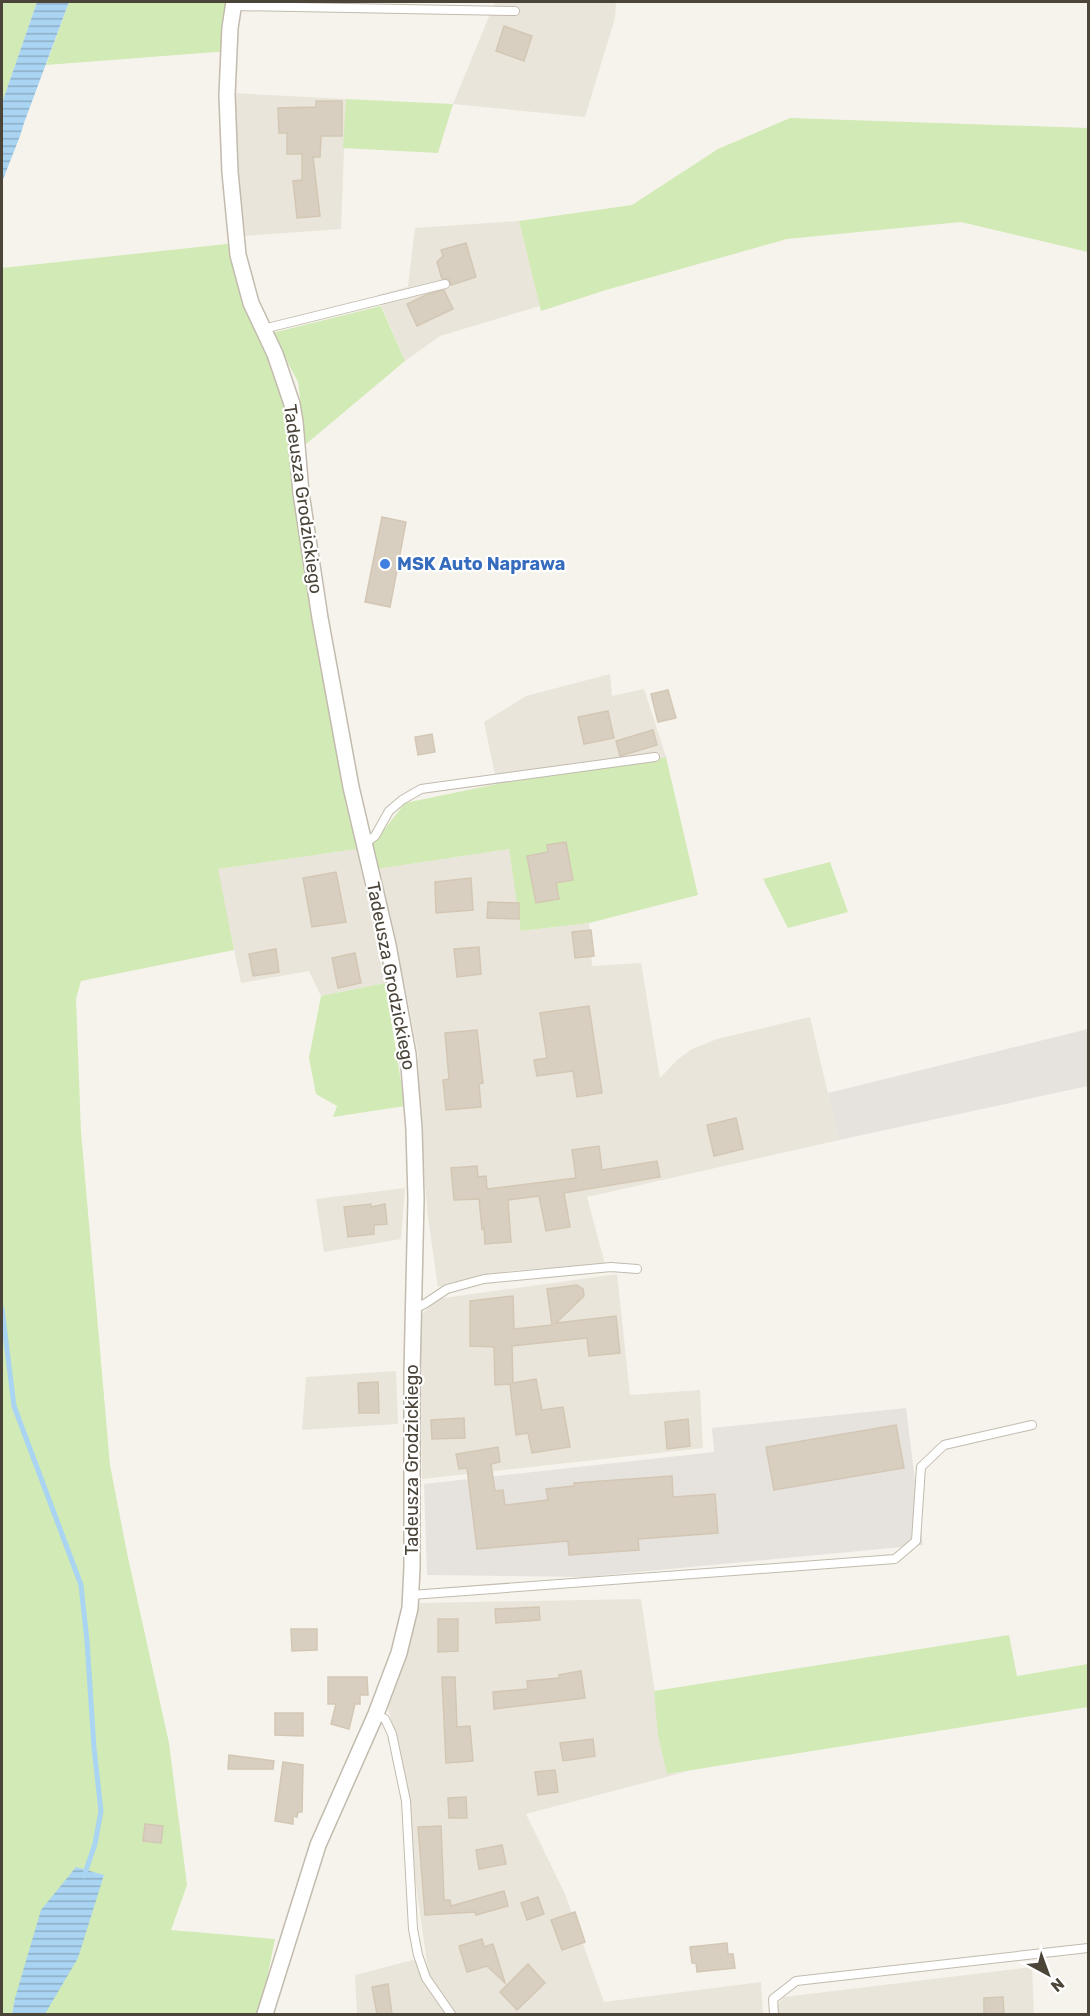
<svg xmlns="http://www.w3.org/2000/svg" width="1090" height="2016" font-family="Rubik,sans-serif">
	<defs>
		<pattern id="water-rules" width="6" height="5" patternUnits="userSpaceOnUse" patternTransform="scale(1.5)"><rect width="6" height="5" fill="#a9d4f2"/><path d="M0 2.5h6" fill="none" stroke="#8caec5"/></pattern>
	</defs>
	<rect width="100%" height="100%" fill="#f6f3ec"/>
	<path fill="#eae5da" d="M495 2H616L615 18 585 117 453 104Z
		M232 93 346 99 341 229 243 236Z
		M519 221 540 306 440 336 405 361 377 295 408 287 415 228Z
		M610 674 612 696 644 689 666 757 497 784 484 722 526 696Z
		M357 849 385 983 321 996 309 971 241 983 217 869Z
		M509 849 522 931 589 923 592 966 641 963 660 1078 677 1060 692 1049 717 1039 810 1017 839 1140 587 1197 605 1264 508 1271 438 1287 428 1218 420 1126 418 1054 405 986 377 869Z
		M405 1188 401 1239 324 1252 316 1199Z
		M617 1274 630 1395 700 1390 703 1448 422 1479 419 1317 437 1299Z
		M396 1371 398 1424 302 1430 306 1377Z
		M641 1599 667 1774 689 1771 526 1814 565 1894 604 2002 761 1982 763 2014H357L355 1975 413 1960 428 1970 394 1731 388 1709 420 1603Z
		M1032 1967 1034 2014H777V2005L784 1997Z"/>
	<path fill="#e6e2dd" d="M1088 1029V1086L839 1140 828 1093Z
		M906 1408 923 1545 585 1577 427 1575 424 1484 714 1452 712 1428Z"/>
	<path fill="#d2eab5" d="M2 2H37L2 103Z
		M69 2H238L229 51 46 65Z
		M346 99 453 104 438 153 343 148Z
		M790 118 1088 128V252L961 222 787 239 606 290 541 311 519 221 632 205 718 149Z
		M236 243 292 404 301 493 292 490 348 810 357 849 218 869 234 950 81 981 76 999 81 1132 110 1465 127 1553 169 1743 187 1885 171 1930 275 1939 263 1998 265 2014H45L104 1876 76 1867 15 1998 12 2014H2V268Z
		M381 306 405 361 306 444 298 382 272 333Z
		M666 757 698 895 589 923 521 931 509 849 377 869 372 845 405 803 497 784Z
		M830 862 848 912 788 928 763 879Z
		M385 983 405 1106 333 1117 337 1106 316 1094 309 1058 321 996Z
		M1009 1635 1017 1676 1088 1664V1707L667 1774 658 1735 654 1691Z"/>
	<path fill="url(#water-rules)" d="M37 2H69L24 123 20 136 2 182V103Z
		M76 1867 104 1875 78 1958 45 2014H12L15 1998 41 1910Z"/>
	<g fill="none" stroke-linecap="round" stroke-linejoin="round">
		<path stroke="#a9d4f2" stroke-width="5" d="M2 1309 14 1406 81 1585 87 1641 94 1748 101 1811 95 1844 84 1876"/>
	</g>
	<path fill="#d8cfc1" stroke="#d3c7b4" stroke-width="1.5" d="M504 26 532 36 524 61 496 51Z
		M316 101H342V136H321L320 157H313L320 216 297 218 293 181 302 180V154H287V133H279L278 108 316 107Z
		M466 243 476 277 451 285 449 279H442L437 262 443 256 441 250Z
		M444 290 453 309 417 326 407 304 426 295Z
		M382 517 406 522 390 607 365 602Z
		M668 690 676 718 658 722 651 694Z
		M608 711 614 738 584 744 578 717Z
		M653 730 657 745 620 756 616 741Z
		M432 734 435 752 418 755 415 737Z
		M566 842 573 880 556 883 559 899 536 903 527 856 548 852 547 845Z
		M336 872 346 922 312 927 303 878Z
		M471 878 473 910 436 913 435 882Z
		M488 902 519 903V919L487 918Z
		M591 930 594 956 575 958 572 932Z
		M479 947 481 974 457 977 454 949Z
		M276 949 279 972 253 976 249 954Z
		M355 953 361 983 338 988 332 958Z
		M589 1006 602 1093 577 1097 573 1071 537 1076 534 1060 547 1058 540 1013Z
		M477 1030 483 1083 479 1084 481 1107 446 1110 443 1080 449 1079 445 1033Z
		M736 1118 743 1149 714 1156 707 1125Z
		M599 1146 602 1170 657 1161 660 1177 564 1193 570 1227 546 1231 539 1196 508 1200 511 1242 485 1244 484 1228 482 1229 479 1199 454 1200 451 1168 477 1166 478 1177 486 1176 487 1189 576 1178 572 1150Z
		M371 1204V1207L385 1204 387 1224 374 1225V1234L348 1237 344 1207Z
		M577 1285 583 1289 584 1296 556 1323 616 1316 620 1353 589 1356 587 1338 512 1346 513 1383 536 1379 542 1410 563 1407 570 1447 532 1453 528 1433 516 1435 510 1384 495 1385 494 1347 470 1346V1301L513 1296 514 1329 552 1325 547 1289Z
		M378 1382 379 1413H359L358 1383Z
		M464 1418 465 1438 432 1439 431 1420Z
		M688 1419 690 1446 667 1449 665 1422Z
		M896 1425 904 1468 774 1490 766 1447Z
		M498 1447 500 1462 491 1464 495 1491 503 1490 505 1505 548 1500 546 1489 574 1486V1483L672 1476 673 1497 715 1494 718 1533 638 1539 639 1550 569 1555 568 1541 477 1549 467 1468 459 1469 456 1454Z
		M539 1607 540 1620 496 1623 495 1609Z
		M438 1619H458V1651L438 1652Z
		M291 1629H317V1650L292 1651Z
		M581 1671 585 1698 494 1709 493 1692 528 1689 527 1681 559 1678V1675Z
		M328 1677H367L368 1695H360V1704H355L349 1729 331 1724 336 1704H328Z
		M442 1677H455L457 1727 470 1726 473 1761 446 1763Z
		M275 1713H303V1736L275 1735Z
		M593 1739 595 1756 563 1761 560 1743Z
		M229 1755 274 1761 273 1769H228Z
		M283 1762 303 1765 302 1812H298L297 1817 293 1816V1824L275 1821Z
		M555 1770 558 1792 538 1795 535 1772Z
		M466 1797 467 1818H449L448 1798Z
		M145 1824 163 1826 161 1843 143 1841Z
		M441 1826 444 1900H450L451 1906 504 1891 508 1906 476 1915 475 1912 425 1915 418 1827Z
		M502 1845 506 1864 479 1869 476 1850Z
		M538 1897 544 1914 527 1920 521 1903Z
		M575 1912 585 1942 562 1950 551 1920Z
		M482 1939 484 1947 493 1944 505 1983 487 1966 467 1972 459 1946Z
		M727 1943 728 1954H733L735 1968 697 1972 696 1963H692L690 1947Z
		M528 1964 545 1983 517 2010 500 1992Z
		M388 1984 392 2014H377L372 1987Z
		M1003 1997 1004 2014H984V1998Z"/>
	<g fill="none" stroke-linecap="round" stroke-linejoin="round">
		<g stroke="#c2bbae" stroke-width="10">
			<path id="lane" d="M233 6 515 11
				M263 329 445 284
				M364 844 375 836 389 811 402 800 421 789 655 757
				M413 1310 426 1303 447 1289 484 1279 611 1267 637 1269
				M411 1595 895 1559 916 1541 921 1467 944 1445 1032 1425
				M376 1714 385 1719 392 1734 406 1801 413 1929 418 1955 426 1978 451 2014
				M774 2014 773 1999 796 1981 1088 1948"/>
		</g>
		<g stroke="#c2bbae" stroke-width="18">
			<path id="street" d="M234 2 230 28 227 95 230 172 238 255 251 303 275 354 292 404 295 422 301 493 320 618 351 787 388 945 408 1054 414 1129 416 1199 412 1373V1567L410 1608 399 1653 376 1714 318 1845 265 2014"/>
		</g>
		<use href="#lane" stroke="#fff" stroke-width="8"/>
		<use href="#street" stroke="#fff" stroke-width="15"/>
	</g>
	<circle fill="#3f7fe0" stroke="#fff" stroke-width="2" cx="385" cy="564" r="6"/>
	<g text-anchor="middle" stroke-width="4.5" stroke-linejoin="round" paint-order="stroke">
		<g font-size="18" fill="#4b4439" stroke="#fff">
			<text transform="translate(303 499) rotate(82)" y="6">Tadeusza Grodzickiego</text>
			<text transform="translate(391 976) rotate(79)" y="6">Tadeusza Grodzickiego</text>
			<text transform="translate(412 1460) rotate(-90)" y="6">Tadeusza Grodzickiego</text>
		</g>
		<g font-size="18" font-weight="bold" fill="#366cbe" stroke="#fff" text-anchor="start">
			<text x="397" y="570">MSK Auto Naprawa</text>
		</g>
	</g>
	<rect width="1090" height="2016" fill="none" stroke="#4b4439" stroke-width="6"/>
	<g transform="translate(1048 1974) rotate(139)" stroke="#ffffff" stroke-width="4.5" paint-order="stroke">
	<path d="M0-4.5L10 22L0 15L-10 22Z" fill="#4b4439"/>
	<text y="-9" font-size="16" font-weight="bold" text-anchor="middle" fill="#4b4439">N</text>
	</g>
</svg>
